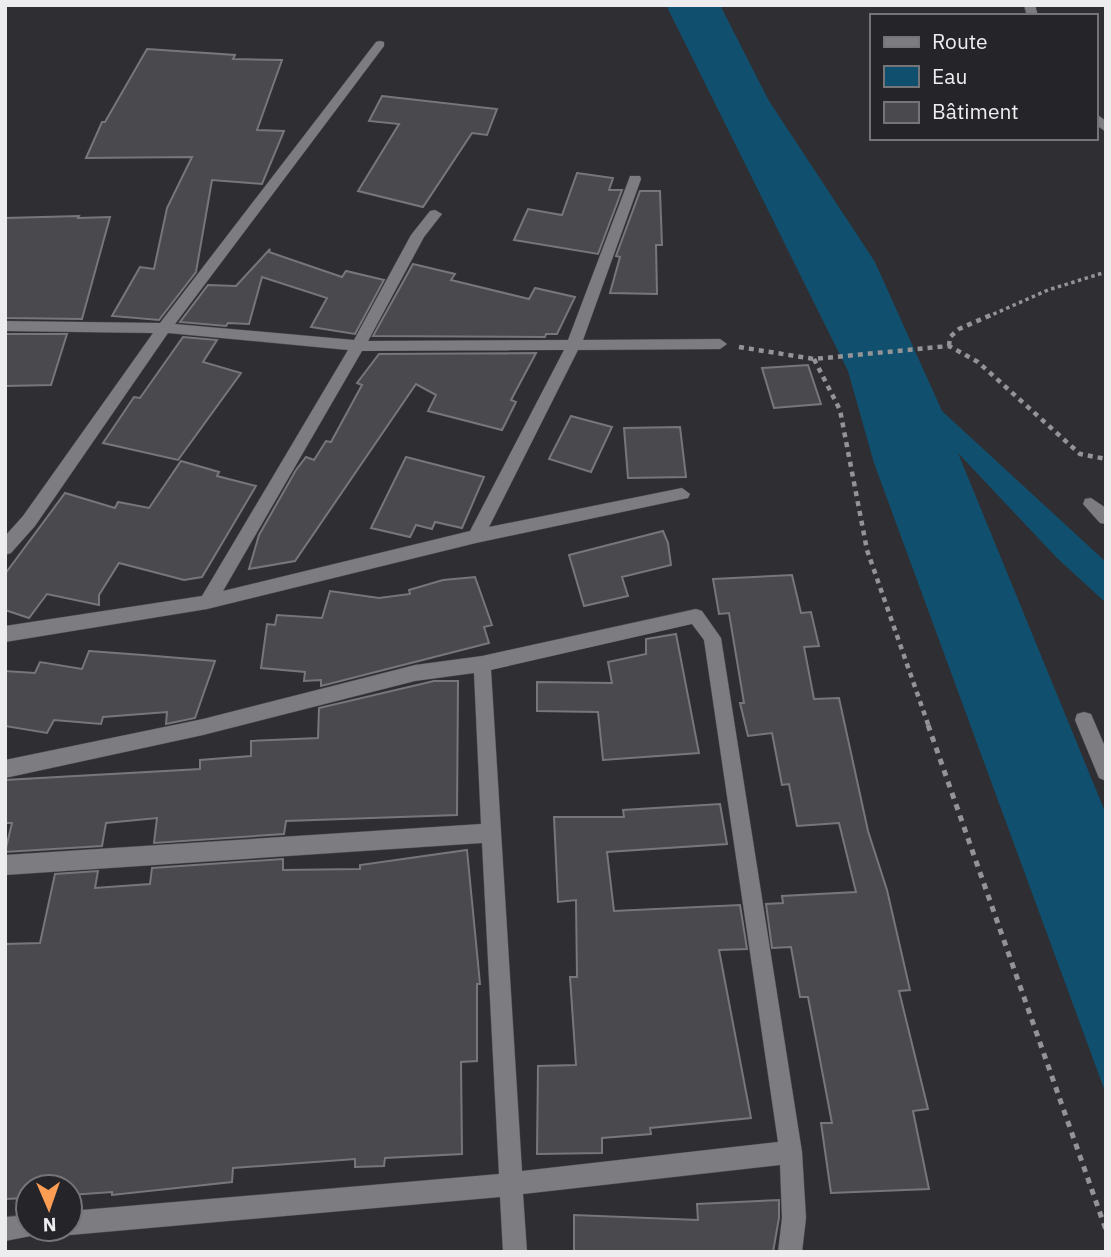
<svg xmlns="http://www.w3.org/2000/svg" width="1111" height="1257" font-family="'IBM Plex Sans',sans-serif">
	<rect width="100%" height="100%" fill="#2f2f33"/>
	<path fill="#114f6e" d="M666 5H720L769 101 875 262 942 411 1106 562V603L1057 558 958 453 1106 814V1094L874 463 848 371Z"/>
	<path fill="#49494e" stroke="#77777b" stroke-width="2" d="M147 49 235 55 233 59 282 60 257 130 284 131 262 184 212 180 196 272 159 320 112 316 140 267 154 269 167 208 192 157 86 158 102 122H105Z
		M382 96 497 109 487 135 472 133 423 207 358 191 399 124 369 121Z
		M577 173 613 178 609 190H622L598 254 514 240 528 209 562 215Z
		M640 191H660L662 245H656L657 294 610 293 620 257 616 256Z
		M79 216 78 218 110 217 82 319 5 318V218Z
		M270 249 269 252 342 277 346 271 384 280 355 334 311 327 327 298 262 277 249 324 228 323 226 326 180 322 208 285 236 286Z
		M413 264 455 274 451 280 529 299 535 288 575 297 557 334H546L545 337 373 336Z
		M5 334H67L51 385 5 386Z
		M183 337 217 340 203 362 241 373 178 460 103 443 134 397 140 398Z
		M536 353 511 400 516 402 502 430 428 411 436 395 416 384 295 561 249 569 259 535 296 470 306 457 314 460 326 441 331 442 362 385 357 383 379 354Z
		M808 365 821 404 774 408 762 368Z
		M571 416 612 427 591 472 549 459Z
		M680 427 686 477 628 478 624 428Z
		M406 457 484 477 462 528 435 522 432 529 416 525 410 537 371 528Z
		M181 461 219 472 217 476 256 486 202 577 184 580 119 563 99 595V605L47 594 29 618 5 610V574L65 493 115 508 118 502 149 508Z
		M663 531 668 543 671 565 622 577 628 596 584 606 569 555Z
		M792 575 801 613 811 612 819 646 804 647 814 699 839 698 868 831 887 890 910 990 899 991 928 1109 913 1111 929 1189 831 1193 821 1123H832L808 997H800L791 947 772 948 766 904 783 903 782 896 856 892 839 823 797 826 789 784 782 785 772 733 748 736 740 703H744L729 613 719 614 713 579Z
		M475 577 492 625 484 627 489 643 321 686V680L304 681 305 672 261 668 267 624 275 625 277 615 322 618 330 591 379 598 410 594 409 590 443 580Z
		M676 634 699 753 603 760 598 712 537 711V682L612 683 608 662 646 654V639Z
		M89 651 143 655 215 661 195 718 166 724 167 712 103 717 101 724 54 720 47 733 5 726V671L35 673 40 662 82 669Z
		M434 681H458L457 815 286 821 284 834 154 843 157 818 106 823 102 846 5 852 12 823H5V780L200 769V760L251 756V741L318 738 319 708Z
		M720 804 727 844 607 852 614 911 740 905 747 949 719 950 751 1118 650 1128 651 1134 602 1138V1153L537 1154 538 1066 576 1065 570 977H577L576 900 558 902 554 817H624L623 810Z
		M467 850 480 984H477V1061L461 1062 462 1154 385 1158 384 1166 355 1167V1159L233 1168 232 1182 112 1195V1192L70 1195V1187H28V1198L5 1199V944L40 943 55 874 98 871 95 888 150 884 152 868 283 859V870L360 869V865Z
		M779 1200V1218L773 1252H574V1215L698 1220 697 1204Z"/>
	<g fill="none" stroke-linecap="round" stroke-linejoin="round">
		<g stroke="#4a4a4e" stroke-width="1">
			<path id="lane" d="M1024 5H1035L1038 16H1027Z
				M1095 113 1106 121V132L1095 124Z"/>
		</g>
		<g stroke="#4a4a4e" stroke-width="1">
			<path id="street" d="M380 41 384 42V46L175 324 354 340 411 235 430 211 435 210 442 214 424 237 368 341 568 340 629 179 630 176H640L641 179 583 340 720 339 727 344 720 349 578 350 489 527 682 488 690 494 688 498 476 543 207 609 5 642V626L202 596 348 350 168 333 35 526 11 553 5 555V536L23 516 153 333 5 331V321L160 323 376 42ZM564 350 470 531 223 591 362 351Z
				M1091 498 1106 508V524L1100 523 1083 504 1085 499Z
				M696 609 702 611 721 638 802 1152 806 1218 802 1252H778L782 1218 780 1165 523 1194 527 1252H503L500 1197 70 1235 62 1231 61 1229H70V1211L499 1174 482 843 5 875V855L481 824 474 673 415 681 203 735 5 778V760L203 719 415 665 482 656ZM692 624 704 640 778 1142 522 1171 491 670Z
				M1084 712 1091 714 1106 749V781L1099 778 1075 720 1077 714Z
				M28 1215V1229H39L36 1235 5 1241V1217Z"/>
		</g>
		<path stroke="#949497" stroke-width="3.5" stroke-dasharray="3.5 3.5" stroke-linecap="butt" d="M987 317 1048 290 1106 272"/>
		<path stroke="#949497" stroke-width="4.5" stroke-dasharray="5 5" stroke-linecap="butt" d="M949 346 950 337 959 329 991 315
			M739 347 814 359 949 346 978 362 1080 454 1106 459
			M814 359 840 410 867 550 929 727"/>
		<path stroke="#949497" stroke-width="5" stroke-dasharray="6 6" stroke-linecap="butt" d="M928 725 1106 1230"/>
		<use href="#lane" fill="#7c7c81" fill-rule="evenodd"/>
		<use href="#street" fill="#7c7c81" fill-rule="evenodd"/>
	</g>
	<rect width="1111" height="1257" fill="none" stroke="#ededef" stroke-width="14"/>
	<rect x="870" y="14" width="228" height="126" fill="#252529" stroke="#757578" stroke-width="2"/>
	<rect x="884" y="37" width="35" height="10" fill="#7c7c81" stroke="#757578" stroke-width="2"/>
	<text x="932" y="49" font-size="21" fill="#ededef">Route</text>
	<rect x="884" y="66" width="35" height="21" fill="#114f6e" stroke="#757578" stroke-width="2"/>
	<text x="932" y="84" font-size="21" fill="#ededef">Eau</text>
	<rect x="884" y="102" width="35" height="21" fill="#49494e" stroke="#757578" stroke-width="2"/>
	<text x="932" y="119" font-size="21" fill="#ededef">Bâtiment</text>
	<g transform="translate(49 1208) rotate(178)"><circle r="33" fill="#252529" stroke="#757578" stroke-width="2"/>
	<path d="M0-5L12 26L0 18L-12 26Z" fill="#fd9d54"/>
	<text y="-10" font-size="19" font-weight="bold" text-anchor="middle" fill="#ededef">N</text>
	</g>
</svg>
